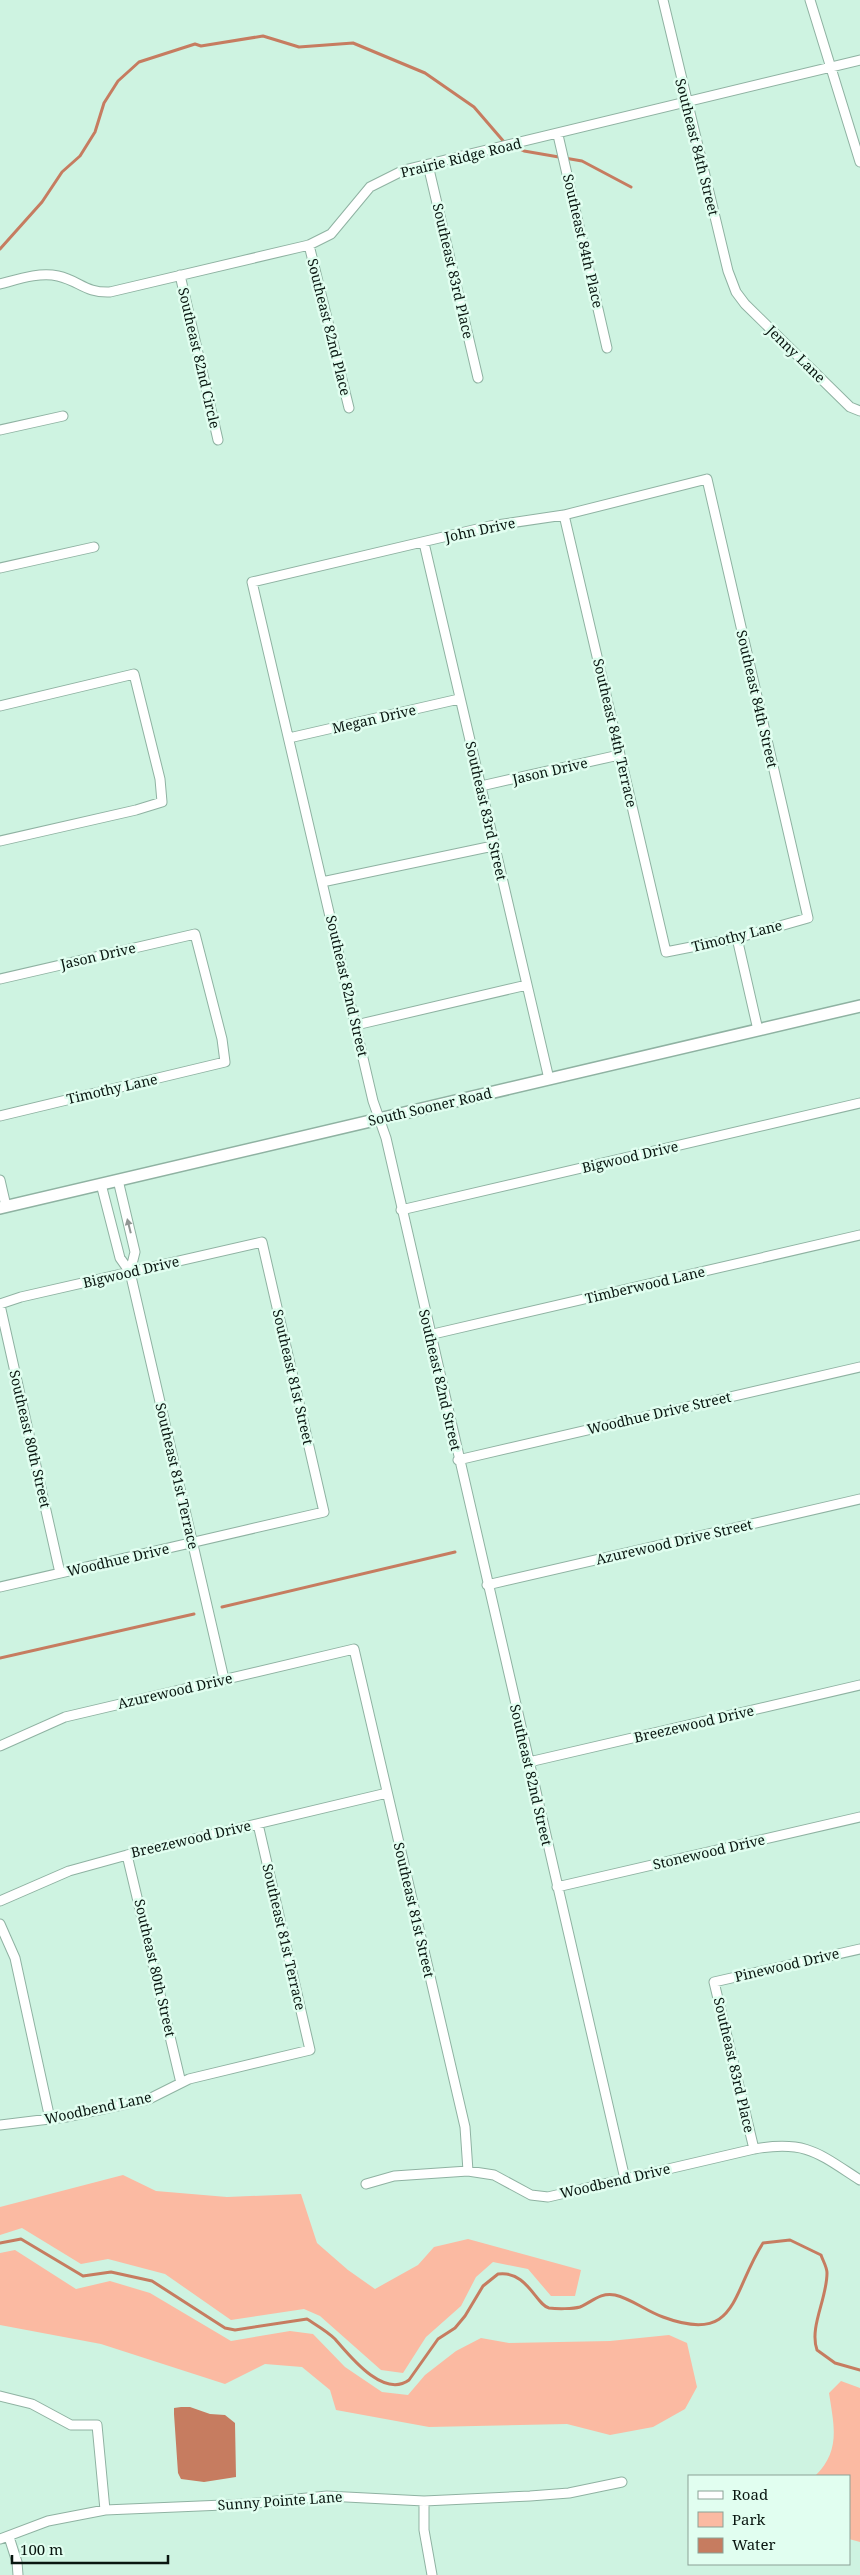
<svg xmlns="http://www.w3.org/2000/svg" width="860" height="2575" font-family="'Noto Serif',serif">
	<rect width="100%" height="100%" fill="#cef3e1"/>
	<path fill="#fbbaa2" d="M123 2175 156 2191 227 2197 301 2194 317 2243 348 2270 375 2289 418 2265 434 2247 468 2239 581 2270 575 2296H551L528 2269 493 2262 476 2277 461 2306 426 2337 403 2373 381 2370 320 2316 304 2309 231 2320 165 2274 108 2259 81 2264 22 2228 0 2235V2207Z
		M15 2250 76 2289 110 2281 150 2293 231 2341 290 2331 313 2334 345 2367 382 2392 408 2395 425 2375 456 2351 481 2338 509 2343 610 2341 669 2335 687 2343 697 2387 685 2409 653 2427 610 2435 567 2424 429 2427 336 2410 330 2390 302 2367 265 2364 225 2384 101 2344 0 2325V2253Z
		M841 2381 860 2388V2542L849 2539V2476H815C841 2451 834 2426 829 2393Z"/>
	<path fill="#c67c60" d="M181 2407H190L210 2414 225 2415 235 2423 236 2477 204 2482 181 2479 178 2473 174 2414V2408Z"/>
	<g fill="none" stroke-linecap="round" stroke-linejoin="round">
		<path stroke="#c67c60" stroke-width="3" d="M513 146 524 151 582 161 631 187
			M0 249 42 202 62 172 80 156 95 132 104 103 118 81 139 62 195 44 201 46 263 36 299 47 353 43 425 73 474 107 505 143
			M222 1607 455 1552
			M0 1658 194 1614
			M0 2243 21 2239 83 2276 111 2272 152 2281 225 2328 235 2330 307 2319C316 2325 327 2331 335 2339 349 2355 383 2399 409 2380L438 2339 455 2328 465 2316 483 2286 498 2274C527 2270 536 2305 549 2308 557 2309 573 2309 580 2307 592 2302 600 2292 615 2295 632 2299 646 2311 663 2317 738 2345 731 2293 763 2243L790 2240 821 2255C823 2261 827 2267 827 2273 827 2299 809 2327 817 2350L835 2363 860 2370"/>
		<g stroke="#8fb2a2" stroke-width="11">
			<path id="street" d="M663 0 728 271 736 292 745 304 850 407 860 411
				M810 0 860 162
				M558 135 607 348
				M428 165 478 378
				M309 245 349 408
				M180 275 218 440
				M0 284C19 279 39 272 58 276 80 281 85 293 110 292L309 245 331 234 370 187 404 170 860 60
				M0 430 63 416
				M564 515 666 952 737 938 808 918 707 479 564 515 490 526 252 582 373 1101 386 1138 625 2179
				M424 543 549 1079
				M0 568 94 547
				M0 706 134 674 160 779 162 802 136 810 0 841
				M289 738 459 699
				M481 786 619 755
				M322 882 493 846
				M737 938 758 1030
				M0 979 195 934 222 1039 225 1062 0 1116
				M356 1025 527 985
				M0 1180 6 1206
				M118 1180 135 1252 130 1272
				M101 1184 120 1258 130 1272 224 1679
				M401 1210 860 1103
				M0 1304 21 1297 262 1242 324 1512 0 1587
				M0 1305 60 1573
				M429 1335 860 1235
				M458 1460 860 1367
				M487 1585 860 1499
				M0 1746 65 1717 354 1649 465 2127 468 2171
				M529 1762 860 1685
				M127 1855 181 2083
				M557 1887 860 1817
				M0 1901 69 1871 127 1855 387 1793
				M0 1924 15 1958 50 2119
				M0 2125 66 2117 149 2099 189 2079 310 2050 258 1824
				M754 2149 714 1982 860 1949
				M366 2184 394 2176 468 2171 494 2175 531 2195 548 2197 754 2149C806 2140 818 2153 860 2180
				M0 2396 32 2404 71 2425H97L105 2510
				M424 2501V2530L432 2575
				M9 2537 17 2562 18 2575
				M0 2539 48 2521 105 2510 247 2504 327 2496 424 2501 530 2496 569 2493 622 2482"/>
		</g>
		<g stroke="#8fb2a2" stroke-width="14">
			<path id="secondary" d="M0 1208 860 1006"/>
		</g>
		<use href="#street" stroke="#fff" stroke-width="9"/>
		<use href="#secondary" stroke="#fff" stroke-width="11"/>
	</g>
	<defs><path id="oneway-solid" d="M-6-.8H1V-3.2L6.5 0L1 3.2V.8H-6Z" transform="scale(1.25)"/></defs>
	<use fill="#909693" href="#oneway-solid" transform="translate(129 1226) rotate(-104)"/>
	<g text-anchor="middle" stroke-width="5" stroke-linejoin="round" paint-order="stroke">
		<g font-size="14" fill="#091610" stroke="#e1fef0">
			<text transform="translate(697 147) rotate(76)" y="5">Southeast 84th Street</text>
			<text transform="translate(461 158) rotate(-14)" y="5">Prairie Ridge Road</text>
			<text transform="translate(583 241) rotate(77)" y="5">Southeast 84th Place</text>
			<text transform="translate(453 271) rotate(77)" y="5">Southeast 83rd Place</text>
			<text transform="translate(329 327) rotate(76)" y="5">Southeast 82nd Place</text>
			<text transform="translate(796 354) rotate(44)" y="5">Jenny Lane</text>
			<text transform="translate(199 358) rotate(77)" y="5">Southeast 82nd Circle</text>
			<text transform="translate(480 530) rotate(-12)" y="5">John Drive</text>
			<text transform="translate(757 699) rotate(77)" y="5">Southeast 84th Street</text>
			<text transform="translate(374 719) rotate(-13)" y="5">Megan Drive</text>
			<text transform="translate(615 733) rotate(77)" y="5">Southeast 84th Terrace</text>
			<text transform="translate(550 771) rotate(-13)" y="5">Jason Drive</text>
			<text transform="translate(486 811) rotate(77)" y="5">Southeast 83rd Street</text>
			<text transform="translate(737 936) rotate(-14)" y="5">Timothy Lane</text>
			<text transform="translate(98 956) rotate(-13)" y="5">Jason Drive</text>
			<text transform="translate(347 986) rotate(77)" y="5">Southeast 82nd Street</text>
			<text transform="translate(112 1089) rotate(-13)" y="5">Timothy Lane</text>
			<text transform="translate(430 1107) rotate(-13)" y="5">South Sooner Road</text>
			<text transform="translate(630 1157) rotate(-13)" y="5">Bigwood Drive</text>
			<text transform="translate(131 1272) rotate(-13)" y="5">Bigwood Drive</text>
			<text transform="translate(645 1285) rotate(-13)" y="5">Timberwood Lane</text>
			<text transform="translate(293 1377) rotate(77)" y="5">Southeast 81st Street</text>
			<text transform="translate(440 1380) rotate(77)" y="5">Southeast 82nd Street</text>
			<text transform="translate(659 1413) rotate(-13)" y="5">Woodhue Drive Street</text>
			<text transform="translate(30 1439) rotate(77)" y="5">Southeast 80th Street</text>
			<text transform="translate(177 1476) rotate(77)" y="5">Southeast 81st Terrace</text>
			<text transform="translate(674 1542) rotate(-13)" y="5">Azurewood Drive Street</text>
			<text transform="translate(118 1560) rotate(-13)" y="5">Woodhue Drive</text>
			<text transform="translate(175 1691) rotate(-13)" y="5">Azurewood Drive</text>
			<text transform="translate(694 1724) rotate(-13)" y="5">Breezewood Drive</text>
			<text transform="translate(531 1775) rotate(77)" y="5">Southeast 82nd Street</text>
			<text transform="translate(191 1839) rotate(-13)" y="5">Breezewood Drive</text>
			<text transform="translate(709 1852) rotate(-13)" y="5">Stonewood Drive</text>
			<text transform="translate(414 1910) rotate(77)" y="5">Southeast 81st Street</text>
			<text transform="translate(284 1937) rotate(77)" y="5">Southeast 81st Terrace</text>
			<text transform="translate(787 1965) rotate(-13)" y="5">Pinewood Drive</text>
			<text transform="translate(155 1968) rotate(77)" y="5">Southeast 80th Street</text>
			<text transform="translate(734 2065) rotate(77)" y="5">Southeast 83rd Place</text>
			<text transform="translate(98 2108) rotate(-12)" y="5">Woodbend Lane</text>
			<text transform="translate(615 2181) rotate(-13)" y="5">Woodbend Drive</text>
			<text transform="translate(280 2501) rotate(-4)" y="5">Sunny Pointe Lane</text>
		</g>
	</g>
	<rect x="688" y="2475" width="162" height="90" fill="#e1fef0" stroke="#8ba196"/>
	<rect x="698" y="2491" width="25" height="8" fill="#ffffff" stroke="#8ba196"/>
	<text x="732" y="2500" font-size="15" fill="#091610">Road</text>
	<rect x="698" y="2512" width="25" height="15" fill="#fbbaa2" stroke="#8ba196"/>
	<text x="732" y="2525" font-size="15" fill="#091610">Park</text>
	<rect x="698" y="2538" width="25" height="15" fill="#c67c60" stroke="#8ba196"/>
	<text x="732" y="2550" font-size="15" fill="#091610">Water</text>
	<path d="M12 2555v8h156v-8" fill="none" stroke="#091610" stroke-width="2.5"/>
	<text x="20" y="2555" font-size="15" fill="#091610" stroke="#e1fef0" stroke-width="4" paint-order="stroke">100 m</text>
</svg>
